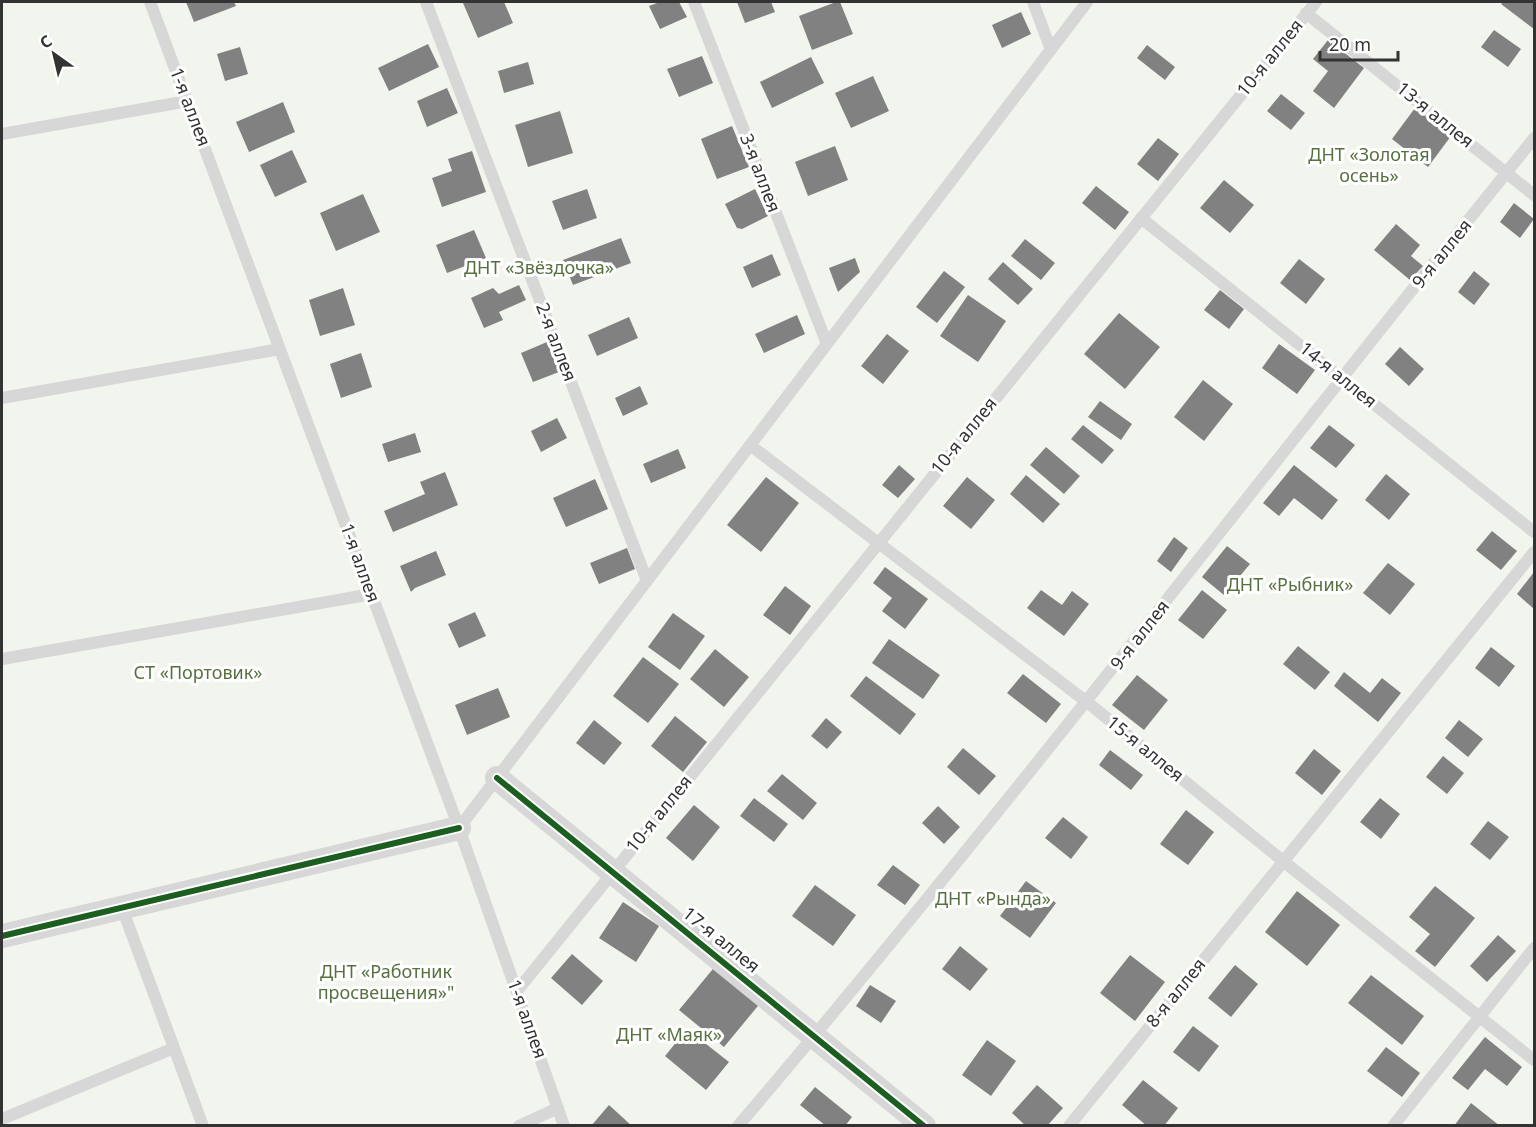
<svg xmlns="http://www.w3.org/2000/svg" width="1536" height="1127" font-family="'Noto Sans',sans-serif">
	<rect width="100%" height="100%" fill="#fff"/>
	<path fill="#f1f5ed" d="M2 2H1534V1125L2 1126Z"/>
	<path fill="#818181" d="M186 2H234L236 6 194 22Z
		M467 2H504L513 23 478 38 463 3Z
		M660 2H679L687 17 660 29 649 6Z
		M737 2H771L775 12 745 23Z
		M836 2H840L853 34 812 50 799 16Z
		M1503 2H1534V29L1501 4Z
		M1021 12 1031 34 1002 48 992 25Z
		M1494 30 1521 49 1508 67 1481 47Z
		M1328 40 1364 68 1334 108 1313 91 1328 71 1313 59Z
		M428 44 439 67 389 91 378 68Z
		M1147 45 1175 67 1165 80 1137 58Z
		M240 47 248 74 225 81 217 54Z
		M702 56 713 83 679 97 667 69Z
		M811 57 824 83 772 108 760 82Z
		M528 62 534 84 504 93 498 71Z
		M873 76 889 111 851 128 835 93Z
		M447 88 458 113 427 127 417 101Z
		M1281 94 1305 113 1291 130 1267 111Z
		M283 102 295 132 249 152 236 122Z
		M1415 108 1451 136 1428 167 1392 139Z
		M560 111 573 153 528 167 515 125Z
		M732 126 749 167 717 179 701 139Z
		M1158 138 1179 154 1158 181 1137 164Z
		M835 146 848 180 808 196 795 162Z
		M292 150 307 182 275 197 260 165Z
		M472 151 486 192 442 207 432 178 452 171 448 159Z
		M1224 180 1254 205 1230 233 1200 208Z
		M1096 186 1129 212 1115 230 1082 203Z
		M587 189 597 218 563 230 552 201Z
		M755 189 768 216 742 229 737 228 725 204Z
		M363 194 380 232 336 251 320 213Z
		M1514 203 1534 219 1520 238 1500 222Z
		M1396 224 1420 245 1411 256 1423 266 1410 280 1374 250Z
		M474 230 486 258 447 273 436 245Z
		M621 238 631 263 573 285 563 260Z
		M1025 239 1055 263 1041 280 1011 256Z
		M772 254 781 275 752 288 743 267Z
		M855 258 860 272 838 292 829 268Z
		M1299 259 1325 279 1306 304 1280 283Z
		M1003 262 1033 289 1018 305 988 279Z
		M944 271 965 287 937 323 916 307Z
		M1474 271 1490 284 1474 305 1458 292Z
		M519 285 526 300 499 312 503 320 484 328 471 298 493 288 499 294Z
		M343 288 355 325 320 336 309 300Z
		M1220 290 1244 309 1229 329 1204 310Z
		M968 295 1006 321 978 362 940 336Z
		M1119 313 1160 347 1125 389 1084 354Z
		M797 315 805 334 764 353 755 334Z
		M629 317 638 338 597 356 588 335Z
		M887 334 909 351 883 384 861 366Z
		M547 342 559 372 533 382 521 353Z
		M1279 344 1315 370 1297 394 1262 368Z
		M1400 347 1424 369 1409 386 1385 364Z
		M361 353 372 387 341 398 330 364Z
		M1203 380 1233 404 1204 441 1174 417Z
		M640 386 648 404 623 416 615 398Z
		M1100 401 1132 424 1121 440 1088 417Z
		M557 418 567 438 541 452 531 431Z
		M1083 425 1114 450 1102 464 1071 439Z
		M1329 425 1355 445 1336 468 1310 448Z
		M415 433 421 452 388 462 382 444Z
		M1046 447 1080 476 1064 494 1030 465Z
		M678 449 686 468 651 483 643 464Z
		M899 465 915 479 898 498 882 485Z
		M1294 465 1338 500 1322 520 1294 498 1279 516 1263 503Z
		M445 472 458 505 393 532 384 511 425 494 420 482Z
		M1386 474 1410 494 1389 520 1365 500Z
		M1026 475 1060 504 1043 523 1010 494Z
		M766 477 799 503 761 552 727 525Z
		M967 477 995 500 971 529 943 506Z
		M595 479 608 509 566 527 553 498Z
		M1492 531 1517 551 1501 570 1476 550Z
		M1174 537 1188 548 1171 572 1157 561Z
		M1227 546 1250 564 1224 595 1202 577Z
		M627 548 635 569 599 584 590 563Z
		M436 551 446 575 415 588 411 592 400 566Z
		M1388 563 1415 584 1390 615 1363 593Z
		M885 567 928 599 905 629 882 611 892 598 873 583Z
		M1534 572V609L1517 594Z
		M785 586 811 606 790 635 763 615Z
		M1041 590 1062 605 1072 591 1089 604 1064 636 1027 608Z
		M1202 590 1227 610 1203 639 1178 620Z
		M475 612 486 636 459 648 448 624Z
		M673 613 705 636 680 670 648 647Z
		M889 639 940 675 923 699 872 663Z
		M1298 646 1330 672 1315 690 1283 664Z
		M1491 647 1515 666 1499 687 1475 668Z
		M715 649 749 677 724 707 690 679Z
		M643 657 679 684 648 723 613 696Z
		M1344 672 1370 693 1382 678 1401 693 1378 722 1334 686Z
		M1023 674 1061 704 1046 723 1007 693Z
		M1137 675 1168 700 1144 730 1112 705Z
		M866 676 916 714 900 735 850 696Z
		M498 688 510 717 467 735 455 705Z
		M675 716 707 742 683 772 651 746Z
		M826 718 842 732 827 749 811 736Z
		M594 720 622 743 604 765 576 743Z
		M1459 720 1483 739 1468 757 1445 738Z
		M963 748 996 776 979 795 947 767Z
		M1314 749 1341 771 1322 795 1295 773Z
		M1110 750 1143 775 1131 790 1099 765Z
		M1443 756 1464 773 1447 794 1426 777Z
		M782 774 817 803 803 820 767 791Z
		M754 798 788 824 774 842 740 816Z
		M1380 798 1400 814 1381 839 1360 822Z
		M694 805 720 827 693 861 666 838Z
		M938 806 960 827 944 844 922 823Z
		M1186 810 1214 832 1188 865 1160 844Z
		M1063 817 1088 837 1071 859 1045 838Z
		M1488 821 1509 837 1490 860 1470 844Z
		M893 865 920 885 905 905 877 885Z
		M1026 881 1056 903 1030 938 1000 916Z
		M815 885 856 915 833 946 792 916Z
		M1435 886 1475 918 1435 967 1415 951 1430 934 1409 917Z
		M1297 891 1340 925 1307 966 1265 932Z
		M623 902 659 926 636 962 599 938Z
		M1498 935 1516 951 1487 982 1470 966Z
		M960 946 988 969 970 991 942 969Z
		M572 954 603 981 582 1005 551 978Z
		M1130 955 1165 982 1135 1021 1100 993Z
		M717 964 762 1001 724 1047 679 1010Z
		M1235 965 1258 984 1231 1017 1208 998Z
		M1371 975 1424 1016 1402 1045 1348 1003Z
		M870 985 896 1001 881 1023 856 1006Z
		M1193 1026 1219 1046 1199 1072 1173 1052Z
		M687 1029 729 1062 706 1090 665 1056Z
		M1485 1037 1522 1067 1507 1086 1485 1069 1468 1090 1452 1078Z
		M987 1040 1016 1061 991 1096 962 1075Z
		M1386 1047 1420 1073 1402 1097 1367 1071Z
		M1143 1080 1178 1108 1164 1126H1147L1122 1105Z
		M1037 1085 1063 1108 1047 1126H1026L1012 1113Z
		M815 1087 852 1117 845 1126H826L800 1105Z
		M1471 1103 1500 1126H1454Z
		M609 1105 632 1126H591Z"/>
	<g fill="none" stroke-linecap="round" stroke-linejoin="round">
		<path stroke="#d7d7d7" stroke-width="12" d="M150 2 459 828 564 1126
			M426 2 647 581
			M694 2 827 344
			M1033 2 1051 50
			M1306 13 1534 195
			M2 134 188 101
			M1141 218 1534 532
			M2 398 280 349
			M750 445 1087 702 1283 861 1534 1060
			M2 659 372 594
			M459 828 1087 2
			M122 908 203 1126
			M517 991 1316 2
			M2 1119 174 1048
			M519 1126 558 1108
			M738 1126C945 883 1141 632 1339 382 1403 300 1469 220 1534 138
			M1069 1126 1534 552
			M1393 1126 1534 948"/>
		<path stroke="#d7d7d7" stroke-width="24" d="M497 778 924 1126
			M2 936 459 828"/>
		<g stroke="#fff" stroke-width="10">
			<path id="cycleway" d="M497 778 924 1126
				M2 936 459 828"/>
		</g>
		<use href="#cycleway" stroke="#1b5e20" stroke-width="6"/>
	</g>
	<g text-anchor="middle" stroke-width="6" stroke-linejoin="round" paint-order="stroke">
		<g font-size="18" fill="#333" stroke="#fff">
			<text transform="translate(1270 58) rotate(-51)" y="6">10-я аллея</text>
			<text transform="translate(190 107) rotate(69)" y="6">1-я аллея</text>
			<text transform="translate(1435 115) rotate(39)" y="6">13-я аллея</text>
			<text transform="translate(760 173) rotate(69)" y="6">3-я аллея</text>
			<text transform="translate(1442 254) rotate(-51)" y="6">9-я аллея</text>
			<text transform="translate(556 342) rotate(69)" y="6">2-я аллея</text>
			<text transform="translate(1338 375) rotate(39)" y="6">14-я аллея</text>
			<text transform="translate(964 436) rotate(-51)" y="6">10-я аллея</text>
			<text transform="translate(360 563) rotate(70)" y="6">1-я аллея</text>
			<text transform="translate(1140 635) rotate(-52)" y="6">9-я аллея</text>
			<text transform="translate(1145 749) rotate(39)" y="6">15-я аллея</text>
			<text transform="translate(659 814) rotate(-51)" y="6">10-я аллея</text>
			<text transform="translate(721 940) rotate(39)" y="6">17-я аллея</text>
			<text transform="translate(1176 993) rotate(-51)" y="6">8-я аллея</text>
			<text transform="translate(527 1019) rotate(70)" y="6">1-я аллея</text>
		</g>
		<g font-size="18" fill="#56703f" stroke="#fff">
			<text x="1369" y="161">ДНТ «Золотая<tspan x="1369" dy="21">осень»</tspan></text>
			<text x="539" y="274">ДНТ «Звёздочка»</text>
			<text x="1290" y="591">ДНТ «Рыбник»</text>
			<text x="198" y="679">СТ «Портовик»</text>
			<text x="993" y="905">ДНТ «Рында»</text>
			<text x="386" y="978">ДНТ «Работник<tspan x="386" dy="21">просвещения»"</tspan></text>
			<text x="669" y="1041">ДНТ «Маяк»</text>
		</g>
	</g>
	<rect width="1536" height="1127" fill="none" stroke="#333333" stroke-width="6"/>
	<g transform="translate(54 54) rotate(326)" stroke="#ffffff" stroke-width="4.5" paint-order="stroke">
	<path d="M0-4.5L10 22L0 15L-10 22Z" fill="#333333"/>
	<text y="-9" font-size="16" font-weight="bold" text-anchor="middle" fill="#333333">С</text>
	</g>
	<path d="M1320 51v9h78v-9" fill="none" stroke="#333333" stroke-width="3"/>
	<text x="1329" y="51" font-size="18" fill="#333333" stroke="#ffffff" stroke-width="4.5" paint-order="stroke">20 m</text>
</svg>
